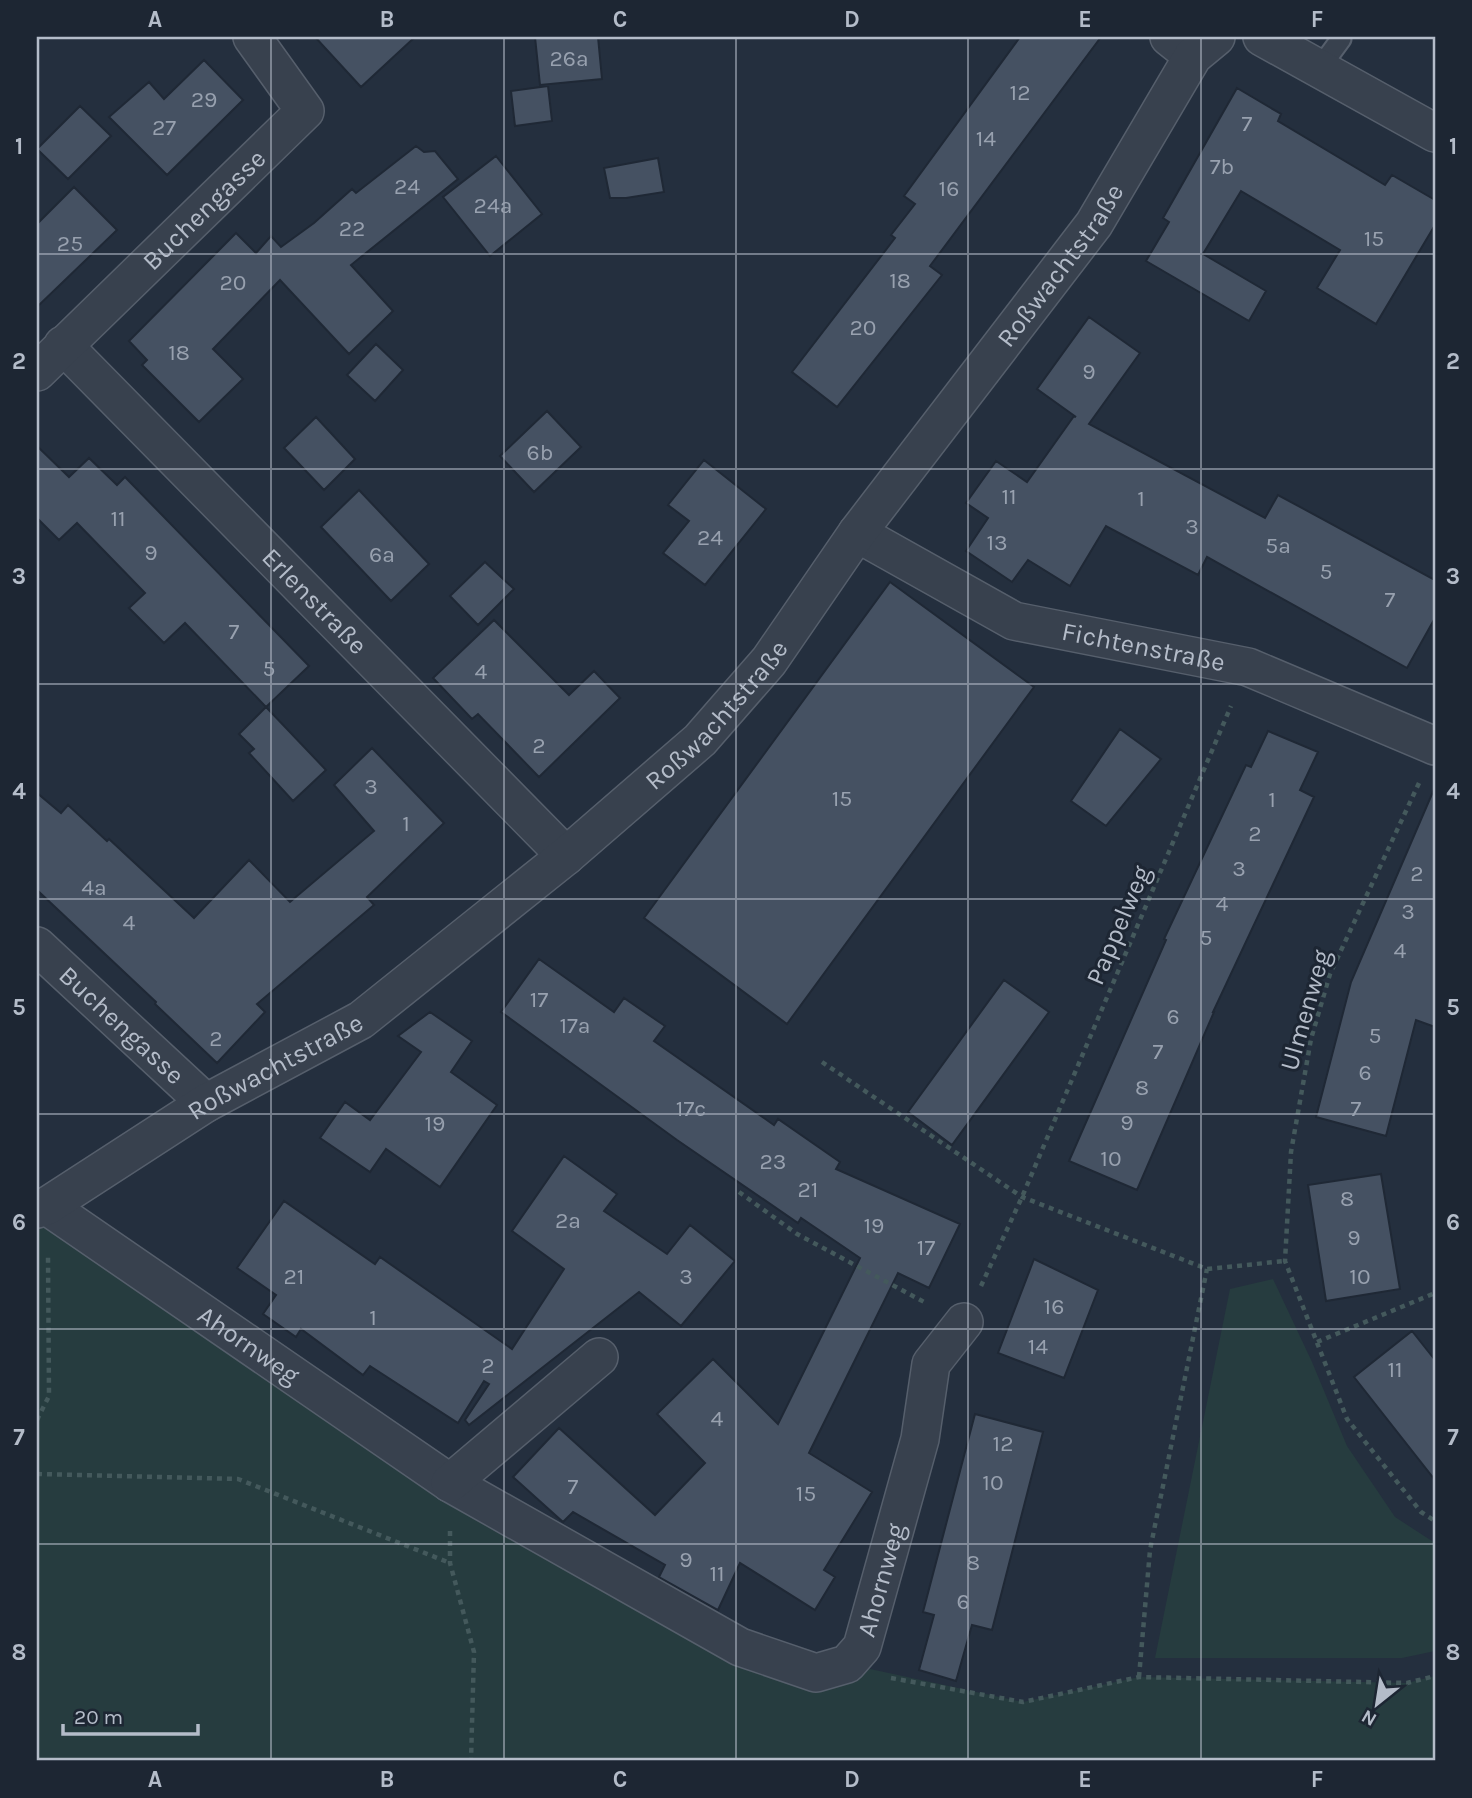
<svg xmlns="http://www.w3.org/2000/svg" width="1472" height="1798" font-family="Karla,sans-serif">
	<rect width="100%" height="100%" fill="#242f3e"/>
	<path fill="#263c3f" d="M37 1209 740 1647 847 1664 1023 1702 1139 1677 1407 1683 1435 1676V1761H37Z
		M1273 1279 1312 1362 1347 1446 1395 1517 1435 1543V1651L1402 1658H1155L1230 1289Z"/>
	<path fill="#455162" stroke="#1f2835" stroke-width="2" d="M315 37H415L361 87Z
		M535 37H598L602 79 540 85Z
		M1020 37H1101L930 266 942 275 837 407 792 372 895 238 891 235 915 204 904 196Z
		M204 60 243 100 167 175 109 117 149 82 164 99Z
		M548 86 552 121 515 126 511 91Z
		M1237 88 1281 114 1278 121 1385 185 1392 175 1435 200V225L1376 324 1317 288 1340 250 1241 191 1203 254 1266 291 1249 321 1146 261 1169 222 1163 218Z
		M80 106 111 136 68 179 37 149Z
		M416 146 424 152 435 151 458 179 351 265 393 311 349 354 280 280 213 349 243 379 199 422 142 365 147 360 129 341 236 233 256 253 271 236 281 247 314 223 352 189 356 193Z
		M496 156 542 214 490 256 443 197Z
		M658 158 664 192 626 198H610L604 168Z
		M74 187 117 230 37 307V224Z
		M1089 317 1140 353 1089 424 1265 518 1278 495 1435 580V618L1407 668 1207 557 1198 575 1106 526 1070 586 1028 560 1012 582 966 551 988 518 966 503 996 461 1027 482 1074 416 1076 417 1037 389Z
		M376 344 403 370 375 401 347 375Z
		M547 411 581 447 534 492 500 456Z
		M316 417 355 459 324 490 284 448Z
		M37 446 69 477 89 458 117 485 125 477 309 666 266 707 326 770 293 801 249 753 254 749 239 734 266 707 185 623 164 643 129 608 145 593 77 523 59 540 37 518Z
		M704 460 766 509 705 585 663 553 689 521 668 505Z
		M359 490 429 564 391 601 321 527Z
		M485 562 514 589 478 625 450 596Z
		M890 582 1034 687 787 1024 644 918Z
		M494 620 569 695 594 671 620 698 539 777 478 714 472 719 433 678Z
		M1120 729 1161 759 1106 826 1071 801Z
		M1268 731 1318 752 1300 790 1314 797 1213 1012H1214L1137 1190 1069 1161 1166 940 1164 939 1246 765 1251 767Z
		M372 748 444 823 367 897 374 905 257 1004 265 1012 217 1063 155 1004 156 1002 37 890V793L61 813 68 805 107 841 109 839 194 918 249 860 290 902 374 831 334 785Z
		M1435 787V1027L1416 1020 1386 1136 1316 1117 1351 982Z
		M539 959 614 1012 624 998 665 1026 654 1041 774 1125 778 1119 840 1162 836 1169 960 1224 929 1288 898 1273 809 1453 872 1492 824 1570 835 1577 815 1610 740 1563 718 1610 659 1577 665 1565 573 1512 563 1522 513 1477 559 1428 655 1515 705 1463 657 1414 713 1359 778 1424 860 1258 801 1218 798 1223 677 1140 501 1012Z
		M1004 980 1049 1012 952 1145 908 1112Z
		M430 1012 472 1041 451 1072 497 1105 440 1187 386 1149 370 1172 320 1138 345 1102 370 1120 421 1052 398 1036Z
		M564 1156 617 1194 604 1211 667 1254 690 1225 735 1261 681 1326 639 1292 469 1425 465 1420 489 1384 484 1381 458 1423 370 1366 363 1375 301 1329 296 1337 263 1314 276 1295 237 1268 284 1201 375 1264 380 1257 512 1349 564 1269 512 1231Z
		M1381 1174 1400 1289 1326 1301 1308 1185Z
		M1034 1259 1098 1290 1064 1378 998 1353Z
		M1412 1331 1435 1360V1480L1354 1377Z
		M975 1414 1043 1432 992 1630 972 1625 956 1681 919 1670 934 1615 923 1612Z"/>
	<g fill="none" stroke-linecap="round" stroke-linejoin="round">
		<g stroke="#565f6c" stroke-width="23">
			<path id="service" d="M1319 69 1341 39"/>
		</g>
		<g stroke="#565f6c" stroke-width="40">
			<g id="minor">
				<path d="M1169 37 1193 56"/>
				<path d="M1262 37 1435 133"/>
				<path id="s1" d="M63 345 566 856"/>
				<path id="s2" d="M37 372 305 111 252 37"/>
				<path id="s3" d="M857 533 1014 621 1248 667 1435 746"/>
				<path id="s4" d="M37 946 206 1103"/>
				<path id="s5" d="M47 1206 450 1483 740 1647 816 1673 847 1664 862 1647 920 1439 931 1364 964 1322"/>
				<path id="s6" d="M37 1209 47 1206 206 1103 361 1020 566 856 700 740 769 661 857 533 1094 224 1193 56 1216 37"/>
				<path d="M450 1483 599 1357"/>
			</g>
		</g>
		<path stroke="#44595c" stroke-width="4.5" stroke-dasharray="5 5" stroke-linecap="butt" d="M1419 783 1330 974 1311 1039 1291 1152 1285 1261 1347 1419 1421 1512 1435 1521
			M822 1062 1022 1197 1207 1269 1285 1261
			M739 1192 797 1234 926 1303
			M981 1286 1022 1197 1231 706
			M1317 1342 1435 1293
			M37 1420 49 1396 48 1256
			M37 1474 238 1479 450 1563
			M450 1531V1563L474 1652 471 1761
			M1139 1677 1150 1550 1207 1269
			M891 1678 1023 1702 1139 1677 1407 1683 1435 1676"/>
		<use href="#service" stroke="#38414e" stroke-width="19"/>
		<use href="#minor" stroke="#38414e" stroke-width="37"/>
	</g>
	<path fill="none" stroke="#b4bcc9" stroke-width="2" stroke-opacity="0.55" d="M271 37V1761M504 37V1761M736 37V1761M968 37V1761M1201 37V1761M37 254H1435M37 469H1435M37 684H1435M37 899H1435M37 1114H1435M37 1329H1435M37 1544H1435"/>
	<g text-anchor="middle" stroke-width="6" stroke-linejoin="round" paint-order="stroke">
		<g font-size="23" fill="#98a1af">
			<text x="569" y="66">26a</text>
			<text x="1020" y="100">12</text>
			<text x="204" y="107">29</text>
			<text x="1247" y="131">7</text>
			<text x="164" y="135">27</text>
			<text x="986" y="146">14</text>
			<text x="1222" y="174">7b</text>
			<text x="407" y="194">24</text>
			<text x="949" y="196">16</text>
			<text x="493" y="213">24a</text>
			<text x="352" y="236">22</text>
			<text x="1374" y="246">15</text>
			<text x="70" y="251">25</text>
			<text x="900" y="288">18</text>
			<text x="233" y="290">20</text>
			<text x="863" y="335">20</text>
			<text x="179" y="360">18</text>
			<text x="1089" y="379">9</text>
			<text x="540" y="460">6b</text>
			<text x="1009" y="504">11</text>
			<text x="1141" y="506">1</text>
			<text x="118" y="526">11</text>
			<text x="1192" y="534">3</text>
			<text x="710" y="545">24</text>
			<text x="997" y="550">13</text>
			<text x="1278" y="553">5a</text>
			<text x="151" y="560">9</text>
			<text x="382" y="562">6a</text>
			<text x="1326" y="579">5</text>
			<text x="1390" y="607">7</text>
			<text x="234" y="639">7</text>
			<text x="269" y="676">5</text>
			<text x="481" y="679">4</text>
			<text x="539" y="753">2</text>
			<text x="371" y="794">3</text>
			<text x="842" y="806">15</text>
			<text x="1272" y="807">1</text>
			<text x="406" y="831">1</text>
			<text x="1255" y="841">2</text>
			<text x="1239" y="876">3</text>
			<text x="1417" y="881">2</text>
			<text x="94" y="895">4a</text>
			<text x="1222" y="911">4</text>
			<text x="1408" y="919">3</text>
			<text x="129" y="930">4</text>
			<text x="1206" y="945">5</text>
			<text x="1400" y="958">4</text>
			<text x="539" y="1007">17</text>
			<text x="1173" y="1024">6</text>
			<text x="575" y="1033">17a</text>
			<text x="1375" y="1043">5</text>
			<text x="216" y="1046">2</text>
			<text x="1158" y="1059">7</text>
			<text x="1365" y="1080">6</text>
			<text x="1142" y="1095">8</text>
			<text x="691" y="1116">17c</text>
			<text x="1356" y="1116">7</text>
			<text x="1127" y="1130">9</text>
			<text x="435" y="1131">19</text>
			<text x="1111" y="1166">10</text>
			<text x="773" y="1169">23</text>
			<text x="808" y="1197">21</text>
			<text x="1347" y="1206">8</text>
			<text x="568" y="1228">2a</text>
			<text x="874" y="1233">19</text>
			<text x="1354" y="1245">9</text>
			<text x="926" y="1255">17</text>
			<text x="294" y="1284">21</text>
			<text x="686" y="1284">3</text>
			<text x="1360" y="1284">10</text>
			<text x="1054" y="1314">16</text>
			<text x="373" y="1325">1</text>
			<text x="1038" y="1354">14</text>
			<text x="488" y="1373">2</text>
			<text x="1395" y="1377">11</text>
			<text x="717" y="1426">4</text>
			<text x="1003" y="1451">12</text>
			<text x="993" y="1490">10</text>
			<text x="573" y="1494">7</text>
			<text x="806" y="1501">15</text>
			<text x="686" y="1567">9</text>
			<text x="973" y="1570">8</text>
			<text x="717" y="1581">11</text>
			<text x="963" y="1609">6</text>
		</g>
		<g font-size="26" fill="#b4bcc9" stroke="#1d2633">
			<text dy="9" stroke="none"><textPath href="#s2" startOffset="233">Buchengasse</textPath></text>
			<text dy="9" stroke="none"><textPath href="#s6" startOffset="1412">Roßwachtstraße</textPath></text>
			<text dy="9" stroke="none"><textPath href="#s1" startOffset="359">Erlenstraße</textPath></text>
			<text dy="9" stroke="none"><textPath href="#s3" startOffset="312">Fichtenstraße</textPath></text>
			<text dy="9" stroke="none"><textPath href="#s6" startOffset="845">Roßwachtstraße</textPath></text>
			<text transform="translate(1118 925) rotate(-67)" y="9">Pappelweg</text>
			<text transform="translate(1305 1010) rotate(-74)" y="9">Ulmenweg</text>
			<text dy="9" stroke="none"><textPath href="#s4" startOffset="116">Buchengasse</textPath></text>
			<text dy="9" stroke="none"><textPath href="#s6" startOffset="278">Roßwachtstraße</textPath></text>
			<text dy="9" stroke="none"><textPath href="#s5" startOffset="245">Ahornweg</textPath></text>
			<text dy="9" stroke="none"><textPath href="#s5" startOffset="1027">Ahornweg</textPath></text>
		</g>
	</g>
	<rect width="1472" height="1798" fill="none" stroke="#1d2633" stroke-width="77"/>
	<g transform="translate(1377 1704) rotate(210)" stroke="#1d2633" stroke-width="5" paint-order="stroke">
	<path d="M0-5L12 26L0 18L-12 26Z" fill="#b4bcc9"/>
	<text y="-10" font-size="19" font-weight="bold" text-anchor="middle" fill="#b4bcc9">N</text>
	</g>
	<path d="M63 1724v10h135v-10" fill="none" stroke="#b4bcc9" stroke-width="3.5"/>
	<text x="74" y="1724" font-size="21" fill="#b4bcc9" stroke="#1d2633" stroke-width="5" paint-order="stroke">20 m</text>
	<rect x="38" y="38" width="1396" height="1721" fill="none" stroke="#b4bcc9" stroke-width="2.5"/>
	<g font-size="23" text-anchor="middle" font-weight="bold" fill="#b4bcc9">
		<text x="155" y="27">A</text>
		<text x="387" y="27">B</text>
		<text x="620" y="27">C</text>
		<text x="852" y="27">D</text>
		<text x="1085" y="27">E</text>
		<text x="1317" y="27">F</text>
		<text x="19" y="154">1</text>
		<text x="1453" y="154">1</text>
		<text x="19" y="369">2</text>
		<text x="1453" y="369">2</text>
		<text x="19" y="584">3</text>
		<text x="1453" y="584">3</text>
		<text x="19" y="799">4</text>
		<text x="1453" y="799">4</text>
		<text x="19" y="1015">5</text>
		<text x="1453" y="1015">5</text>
		<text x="19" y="1230">6</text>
		<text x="1453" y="1230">6</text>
		<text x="19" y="1445">7</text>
		<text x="1453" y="1445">7</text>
		<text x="19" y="1660">8</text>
		<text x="1453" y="1660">8</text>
		<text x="155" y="1787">A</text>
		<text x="387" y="1787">B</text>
		<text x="620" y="1787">C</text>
		<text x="852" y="1787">D</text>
		<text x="1085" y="1787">E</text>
		<text x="1317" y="1787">F</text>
	</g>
</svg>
